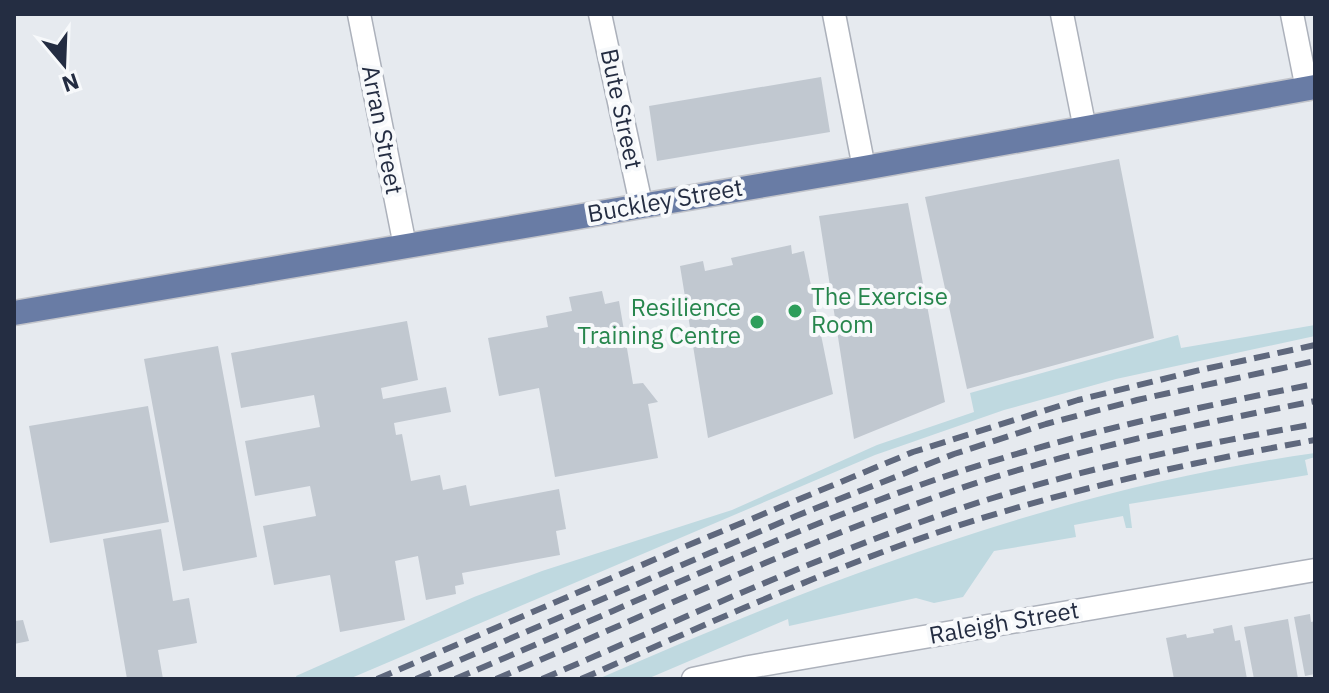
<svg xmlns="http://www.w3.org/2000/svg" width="1329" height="693" font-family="'IBM Plex Sans',sans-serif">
	<rect width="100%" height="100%" fill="#e6eaef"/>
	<path fill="#bfd9e0" d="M1315 325V336L1116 379 1004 410 875 455 349 679H297L296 676 474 597 542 571 732 510 877 445 974 412 970 393 1178 335 1181 348Z
		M1315 453V457L1305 460 1308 475 1129 504 1132 528H1126L1123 516 1074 525 1076 537 994 551 963 597 934 603 916 598 789 626 788 619 647 679H598C828 578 1065 488 1315 453Z"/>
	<path fill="#c1c8d0" d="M821 77 830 132 657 161 649 106Z
		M1119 159 1154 338 967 389 925 197Z
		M908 203 945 402 854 439 819 216Z
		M791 245 792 254 804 251 833 394 708 438 680 266 703 261 705 271 733 265 731 258Z
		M602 291 605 304 619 301 633 384 643 383 658 402 648 404 658 458 555 477 539 388 499 396 488 338 548 327 546 316 572 311 569 297Z
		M407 321 418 380 381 388 383 399 446 387 451 412 394 423 396 435 402 434 411 481 440 475 443 490 466 485 470 506 559 489 566 529 556 531 560 555 462 573 464 584 455 586 456 594 426 600 418 556 395 561 405 620 340 632 330 575 274 585 263 526 316 516 310 486 255 496 245 441 320 427 314 395 241 408 231 353Z
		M218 346 257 557 183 571 144 359Z
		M148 406 169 522 50 543 29 426Z
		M161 529 173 601 189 598 197 643 158 650 163 679H127L103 539Z
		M1310 614 1311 622 1315 621V674L1305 676 1294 617Z
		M1288 619 1298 679H1254L1244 627Z
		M23 620 29 641 14 644V621Z
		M1232 625 1235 641 1240 640 1247 679H1174L1166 638 1186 634 1187 638 1214 633 1213 629Z"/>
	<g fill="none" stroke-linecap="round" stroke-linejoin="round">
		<g stroke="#acb1bb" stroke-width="25">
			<path id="street" d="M359 14 405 246
				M600 14 641 204
				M834 14 864 168
				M1062 14 1085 129
				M1292 14 1307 89
				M693 679 749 667 1315 570"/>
		</g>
		<g stroke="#c2c4ca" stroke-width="27">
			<path id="primary" d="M14 313 864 168 1315 87"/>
		</g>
		<use href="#street" stroke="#fff" stroke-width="22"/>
		<use href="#primary" stroke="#697ca5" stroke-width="24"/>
		<path stroke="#5f687d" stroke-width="6" stroke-dasharray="16 8" stroke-linecap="butt" d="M377 679 679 549 913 452 1078 400 1200 370 1315 345
			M416 679 796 516 954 454 1046 424 1137 400 1315 361
			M455 679C611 614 764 540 923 484 1051 439 1183 410 1315 384
			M496 679C639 618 781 552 927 500 1053 454 1184 427 1315 401
			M542 679C687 617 830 550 980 502 1089 467 1202 444 1315 424
			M581 679C699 628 817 573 939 532 1061 491 1188 463 1315 440"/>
	</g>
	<g fill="#2e9e5b" stroke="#f7f9fb" stroke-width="3">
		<circle cx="795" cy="311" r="8"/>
		<circle cx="757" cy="322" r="8"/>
	</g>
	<g text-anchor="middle" stroke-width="8" stroke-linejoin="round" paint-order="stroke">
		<g font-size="24" fill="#242d42" stroke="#f7f9fb">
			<text transform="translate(621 109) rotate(78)" y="8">Bute Street</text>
			<text transform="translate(382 130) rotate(79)" y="8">Arran Street</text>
			<text transform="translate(665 201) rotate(-10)" y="8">Buckley Street</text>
			<text transform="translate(1004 623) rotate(-10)" y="8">Raleigh Street</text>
		</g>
		<g font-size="24" fill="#27864d" stroke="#f7f9fb" text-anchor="start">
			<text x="811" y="305">The Exercise<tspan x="811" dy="28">Room</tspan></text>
			<text x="741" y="316" text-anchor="end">Resilience<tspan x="741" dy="28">Training Centre</tspan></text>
		</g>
	</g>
	<rect width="1329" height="693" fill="none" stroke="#242d42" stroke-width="32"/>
	<g transform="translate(64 64) rotate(161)" stroke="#f7f9fb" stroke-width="6" paint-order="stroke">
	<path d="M0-6L14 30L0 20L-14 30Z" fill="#242d42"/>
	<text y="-12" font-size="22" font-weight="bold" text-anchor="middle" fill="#242d42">N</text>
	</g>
</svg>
